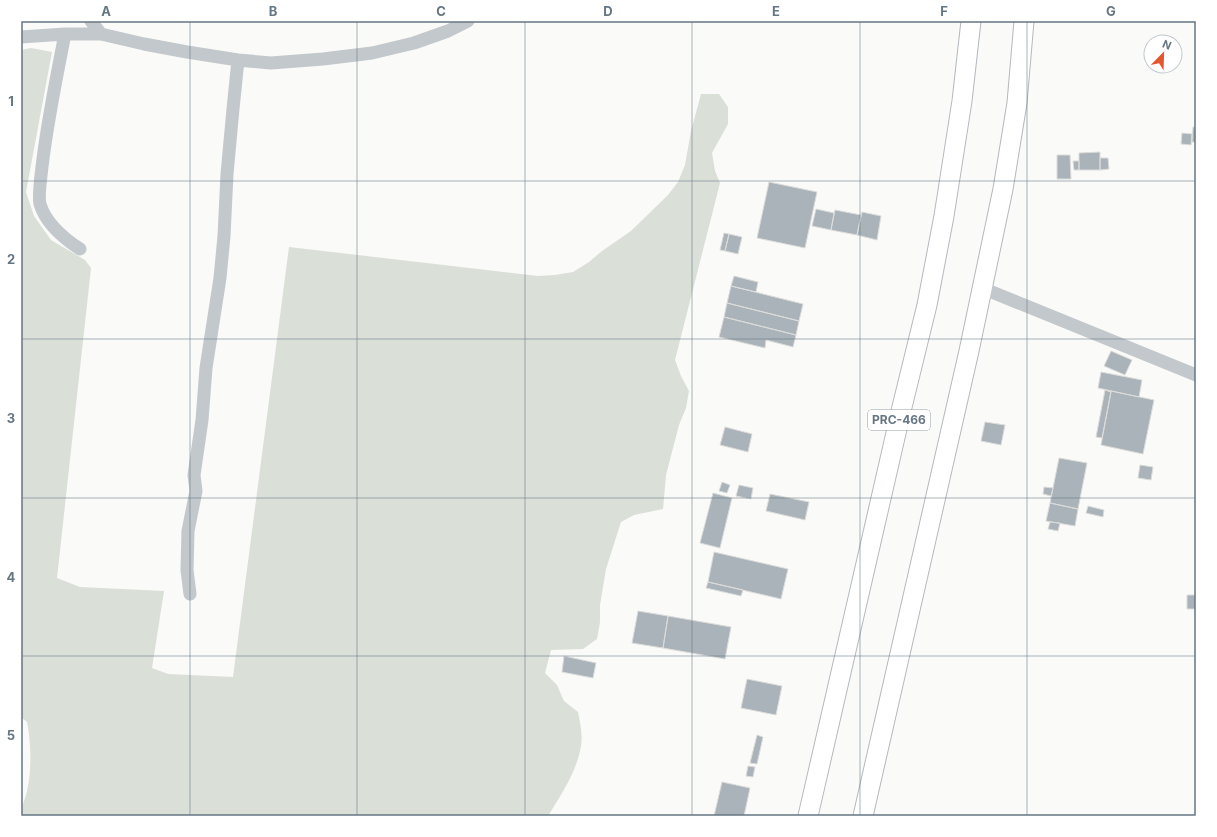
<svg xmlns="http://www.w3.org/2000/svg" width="1217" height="837" font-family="Inter,sans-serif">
	<rect width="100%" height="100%" fill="#fafaf8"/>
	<path fill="#dadfd7" d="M31 48 52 52 26 192 34 216 51 240 85 260 91 268 57 578 80 587 164 591 152 668 168 674 233 677 289 247 538 276 555 275 573 272 589 262 602 251 631 231 668 195 678 182 685 165 691 131 701 94H719L728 107V124L712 153 715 171 720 183 675 360 681 376 689 391 686 408 679 425 666 475 663 509 634 515 621 522 606 569 600 605V622L597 639 583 649 551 650 545 673 557 685 564 701 578 712C580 723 583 734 581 746 577 771 561 795 548 816H21C21 807 25 800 27 791 32 771 31 742 27 722L21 717V50Z"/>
	<path fill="#aab3b9" stroke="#dcdcda" d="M1193 127H1196V142H1192Z
		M1182 133 1192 134 1191 145 1181 144Z
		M1100 152V170H1079V153Z
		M1057 155H1070L1071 179H1057Z
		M1100 158H1108L1109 169 1100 170Z
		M1073 161H1079V170H1074Z
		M769 182 817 192 805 248 757 238Z
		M816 209 834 213 831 230 812 226Z
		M835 210 861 215 857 235 831 230Z
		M862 212 881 216 877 240 857 235Z
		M724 233 729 234 725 251 720 250Z
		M729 234 742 237 738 254 725 251Z
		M734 276 758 282 756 292 731 286Z
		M731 286 803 304 799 321 727 303Z
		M727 303 799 321 796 335 724 317Z
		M724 317 796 335 793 347 766 340 765 348 719 337Z
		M1111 351 1132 360 1125 375 1104 366Z
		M1101 372 1142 380 1139 397 1098 388Z
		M1105 390 1111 392 1102 438 1096 437Z
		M1111 391 1154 400 1143 454 1101 445Z
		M985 422 1005 425 1001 445 981 441Z
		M725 427 752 434 748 452 720 445Z
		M1059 458 1087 463 1078 509 1050 503Z
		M1140 465 1153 467 1151 480 1138 478Z
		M722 482 730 485 727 493 719 491Z
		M739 485 753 488 751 499 736 496Z
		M1044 487 1053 488 1051 496 1043 494Z
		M713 493 732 498 720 548 700 543Z
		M770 494 809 502 805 520 766 511Z
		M1050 503 1078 509 1075 526 1046 521Z
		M1088 506 1104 510 1103 517 1086 513Z
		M1050 522 1060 523 1058 531 1048 529Z
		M714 552 788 569 781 599 708 582Z
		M708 582 743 590 741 596 706 588Z
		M1187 595H1196V609H1187Z
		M638 611 668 616 663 648 632 643Z
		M668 616 731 627 725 659 663 648Z
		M564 656 596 663 593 678 562 672Z
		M747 679 782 686 776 715 741 708Z
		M757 735 763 737 757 764 750 763Z
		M748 766 755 767 753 777 746 776Z
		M722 782 750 788 744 816H714Z"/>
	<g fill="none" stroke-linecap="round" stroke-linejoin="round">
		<g stroke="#b4b9bd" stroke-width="21">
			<path id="highway" d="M808 816 902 407 927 305 944 216 962 101 971 21
				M863 816 969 351 1003 189 1017 103 1024 21"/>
		</g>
		<path stroke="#c3c8cc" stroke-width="13" d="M91 21 101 34
			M65 34C56 79 47 123 42 167 41 176 38 197 40 204 46 224 63 238 80 249
			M21 37 65 34H101L144 44 187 52 238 60 271 63 323 59 372 53 414 43 448 31 468 21
			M982 288 1196 375
			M190 594 187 570 188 531 196 491 194 475 202 420 206 368 220 278 224 236 227 174 233 109 238 60"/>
		<use href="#highway" stroke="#fff" stroke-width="19"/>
	</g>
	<path fill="none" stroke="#657683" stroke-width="1" stroke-opacity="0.55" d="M190 21V816M357 21V816M525 21V816M692 21V816M860 21V816M1027 21V816M21 181H1196M21 339H1196M21 498H1196M21 656H1196"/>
	<g text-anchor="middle" stroke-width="4" stroke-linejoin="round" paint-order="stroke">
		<rect fill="#fff" stroke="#939fa8" stroke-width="1" x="868" y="410" width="62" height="20" rx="3"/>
		<g font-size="12" font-weight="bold" fill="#657683">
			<text x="899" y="424">PRC-466</text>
		</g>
	</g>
	<rect width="1217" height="837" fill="none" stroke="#ffffff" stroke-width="44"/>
	<g transform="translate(1163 54) rotate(23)"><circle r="19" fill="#ffffff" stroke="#c1c8cd"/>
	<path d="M0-3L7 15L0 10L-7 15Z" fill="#e4572e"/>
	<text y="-6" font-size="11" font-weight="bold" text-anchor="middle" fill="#657683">N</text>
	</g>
	<rect x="22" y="22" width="1173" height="793" fill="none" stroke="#657683" stroke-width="1.5"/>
	<g font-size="13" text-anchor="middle" font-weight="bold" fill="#657683">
		<text x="106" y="16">A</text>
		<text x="273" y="16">B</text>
		<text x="441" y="16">C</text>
		<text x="608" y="16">D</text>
		<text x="776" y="16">E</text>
		<text x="944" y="16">F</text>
		<text x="1111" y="16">G</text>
		<text x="11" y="106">1</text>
		<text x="11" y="264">2</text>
		<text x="11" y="423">3</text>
		<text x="11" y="582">4</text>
		<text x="11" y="740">5</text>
	</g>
</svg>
